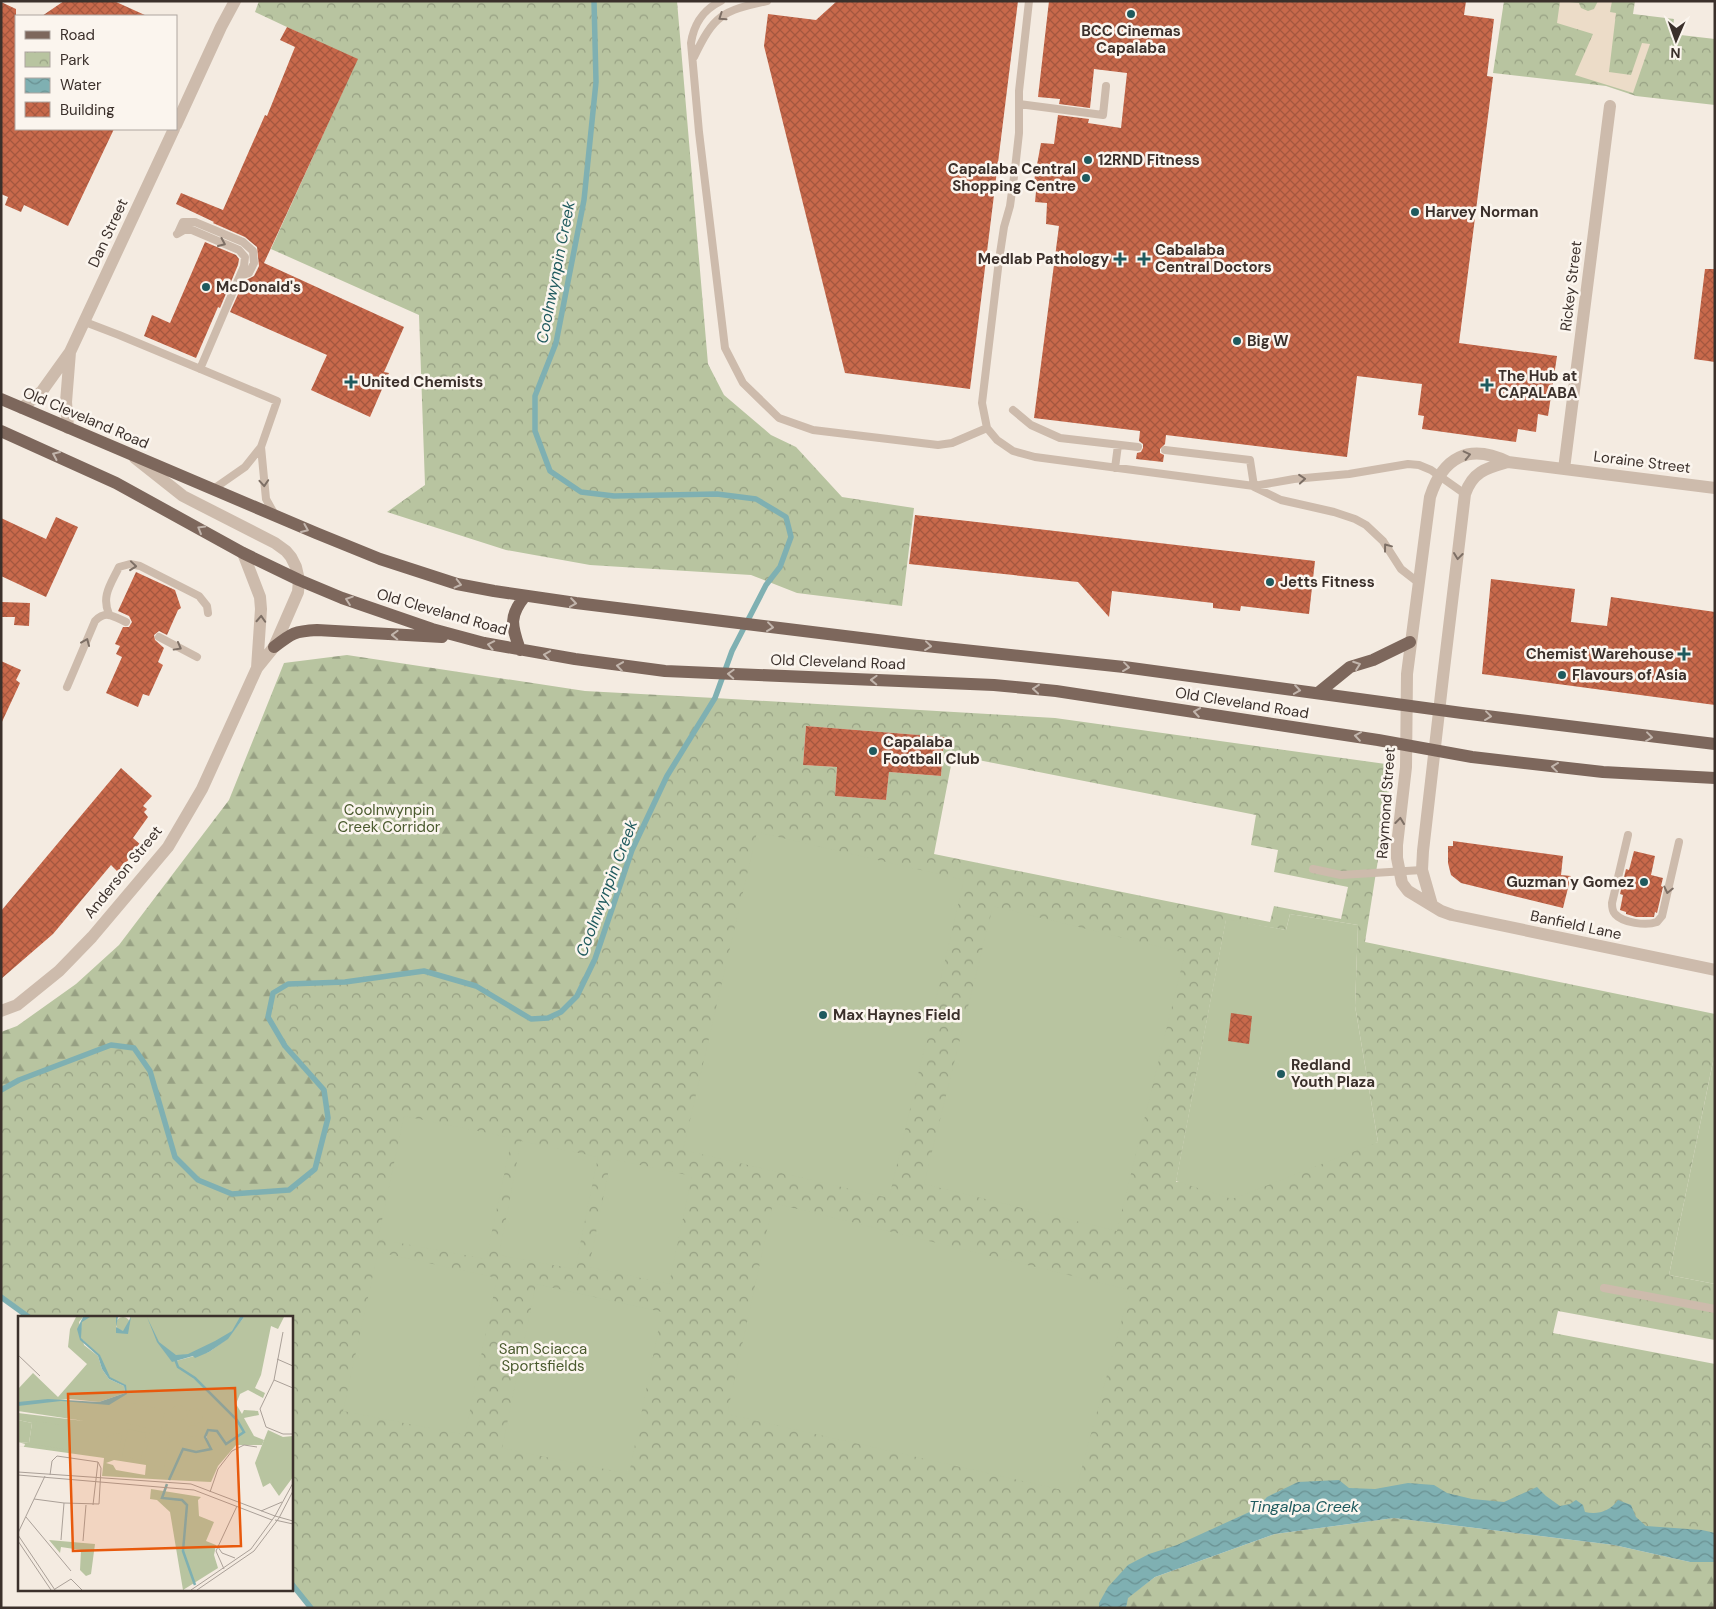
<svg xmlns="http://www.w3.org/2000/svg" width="1716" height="1609" font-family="'DM Sans',sans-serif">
	<defs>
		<pattern id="forest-firs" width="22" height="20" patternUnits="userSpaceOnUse" patternTransform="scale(1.25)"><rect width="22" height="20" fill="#b8c4a0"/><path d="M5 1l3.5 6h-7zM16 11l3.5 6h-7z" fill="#97a083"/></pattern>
		<pattern id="park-crowns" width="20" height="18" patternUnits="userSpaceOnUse" patternTransform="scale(1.25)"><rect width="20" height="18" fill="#b8c4a0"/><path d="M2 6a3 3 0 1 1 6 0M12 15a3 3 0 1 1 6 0" fill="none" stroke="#97a083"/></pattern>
		<pattern id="water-waves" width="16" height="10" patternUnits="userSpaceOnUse" patternTransform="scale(1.25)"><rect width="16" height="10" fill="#7fb0b2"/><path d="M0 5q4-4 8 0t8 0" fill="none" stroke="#699091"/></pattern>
		<pattern id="building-cross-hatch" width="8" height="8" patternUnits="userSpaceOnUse" patternTransform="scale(1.25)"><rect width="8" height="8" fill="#c8694b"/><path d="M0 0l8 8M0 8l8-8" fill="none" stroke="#a4573f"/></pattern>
	</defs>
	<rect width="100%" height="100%" fill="#f4ebe1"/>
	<path fill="url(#forest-firs)" d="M347 655 585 691 715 698 667 776 632 850 595 959 577 996 561 1012 548 1018 531 1019 476 986 345 982 288 984 285 1046 324 1090 328 1118 315 1169 289 1190 232 1194 1 1173V1032L17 1026 76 984 119 945 229 800 284 663Z
		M1394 1518 1614 1545 1690 1562H1715V1608H1126L1127 1598 1155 1577 1275 1534Z"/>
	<path fill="url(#park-crowns)" fill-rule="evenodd" d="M259 1H677L708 364 724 395 771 435 796 447 842 497 914 508 902 606 797 593 751 575 590 565 506 550 387 512 425 485 419 315 271 249 357 60 255 12Z
		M1504 1H1635L1633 14 1674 19 1672 34 1715 39V105L1636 96 1606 86 1493 73Z
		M715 698 1055 718 1393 765 1365 942 1715 1014V1052L1669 1275 1715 1284V1340L1558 1311 1553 1333 1715 1364V1543L1394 1498 1150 1563 1114 1608H311L291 1583V1318H30L1 1297V1090L19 1080 111 1045 134 1048 150 1071 175 1156 198 1180 232 1194 289 1190 315 1169 328 1118 324 1090 285 1046 268 1017 273 993 288 984 345 982 424 971 476 986 531 1019 548 1018 561 1012 577 996 595 959 632 850 667 776ZM806 726 944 737 941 776 889 772 886 800 835 796 837 767 803 765ZM953 755 1256 815 1251 845 1278 850 1274 872 1348 887 1341 919 1274 906 1270 922 934 854ZM1290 914 1358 925 1355 1006 1378 1142 1176 1182 1226 920 1286 930Z"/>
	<path fill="#b8c4a0" d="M757 832 964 880 889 1198 683 1150Z
		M993 906 1185 953 1117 1231 924 1184Z
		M1290 914 1358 925 1355 1006 1378 1142 1232 1199 1176 1181 1226 919 1286 930Z
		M1715 1052V1284L1669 1275Z
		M404 1116 512 1138 486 1259 378 1239Z
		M521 1141 598 1157 575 1269 499 1255Z
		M611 1159 692 1176 669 1284 589 1267Z
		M773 1203 1130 1290 1075 1493 727 1414Z
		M378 1252 497 1278 465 1435 343 1411Z
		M536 1284 662 1312 629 1474 502 1448Z"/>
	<path fill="#ecdcc8" d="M1560 1 1579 3 1581 8 1588 11 1594 9 1598 1H1612L1610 12 1616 13 1609 72 1631 75 1642 43 1650 44 1633 93 1575 75 1593 34 1557 23Z"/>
	<path fill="url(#water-waves)" d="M1339 1480 1349 1488 1375 1489 1408 1483 1434 1485 1447 1493 1472 1499 1504 1502 1537 1487 1546 1496 1560 1506 1570 1504 1576 1500 1583 1505 1585 1512C1598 1515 1610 1511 1618 1500L1631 1505 1636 1517 1646 1526 1702 1530 1715 1533V1562H1690L1614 1545 1394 1518 1275 1534 1155 1577 1128 1598 1126 1608H1099V1603L1108 1587 1128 1565 1149 1554 1177 1545 1256 1509 1267 1497 1298 1482Z"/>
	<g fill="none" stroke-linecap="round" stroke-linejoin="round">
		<path stroke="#7fb0b2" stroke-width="5.5" d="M1 1090 19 1080 111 1045 134 1048 150 1071 175 1157 198 1180 232 1194 289 1190 315 1169 328 1118 324 1090 285 1046 268 1017 273 993 288 984 345 982 424 971 476 986 531 1019 548 1018 561 1012 577 996 595 959 632 850 667 776 715 698 732 651 766 585 780 567 791 537 786 517 756 499 717 494 614 496 581 492 550 471 535 431V396L556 343 584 200 596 82 594 1
			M1 1297 30 1318
			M291 1583 311 1608"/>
	</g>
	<path fill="url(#building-cross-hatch)" d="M64 1H114L147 16H42Z
		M837 1H1018L970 389 845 373 764 46 768 14 816 20Z
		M1049 1H1466L1464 15 1494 19 1487 76 1493 77 1459 343 1557 356 1548 416 1538 414 1536 432 1518 429 1516 442 1422 429 1424 416 1418 415 1422 384 1357 376 1347 457 1166 435 1165 444 1160 449V453L1164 455 1163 462 1136 459 1137 453 1141 452 1143 448V444L1139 441 1140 431 1034 418 1059 226 1046 224 1047 203 1035 202 1037 182 1034 181 1041 143 1054 144 1058 115 1089 119 1088 123 1121 128 1127 73 1094 69 1090 108 1059 104 1060 99 1038 97Z
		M1 2 16 9V129H114L68 226 24 205 21 212 5 205 8 197 1 194Z
		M287 27 358 59 264 263 404 327 384 372 389 373 370 417 311 390 327 355 230 312 244 281 254 276 259 266 257 247 245 237 213 223 214 222 176 204 181 193 223 210 265 115 267 116 295 47 280 40Z
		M205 242 236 255 239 259 238 265 220 308 218 307 196 358 144 336 152 315 170 323Z
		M1705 269H1715V362L1694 359Z
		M915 515 1315 561 1309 614 1241 606 1240 611 1213 608V603L1112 591 1109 617 1078 582 909 564Z
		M56 517 78 527 46 597 1 576V518L46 539Z
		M136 572 175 590 181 608 178 610 167 635 159 631 154 635 155 640 164 648 158 662 163 665 149 696 143 694 138 707 106 693 122 657 116 654 120 646 115 644 123 627H129L132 622 129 616 118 611Z
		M1491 579 1575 589 1571 622 1607 626 1611 597 1715 612V705L1482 674Z
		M1 602 30 603 29 626 14 625 15 617H1Z
		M1 661 21 670 16 680 20 683 1 724Z
		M806 726 944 737 941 776 889 772 886 800 835 796 837 767 803 765Z
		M121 768 152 796 143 806 147 809 144 812 148 817 133 838 141 845 118 872 111 865 53 934 1 979V911Z
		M1453 841 1563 856 1561 875 1571 876 1563 908 1461 883 1451 875 1448 863V846H1453Z
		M1634 851 1655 856 1651 875 1663 878 1661 886 1663 887 1657 913 1655 912 1654 917H1636L1626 914V912L1620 910 1623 895 1620 894 1626 869 1629 870Z
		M1231 1013 1252 1016 1249 1044 1228 1041Z"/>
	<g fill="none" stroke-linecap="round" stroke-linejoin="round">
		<path stroke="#cdbbac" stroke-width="8" d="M721 1C703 10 694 23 691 43L699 132 725 348 743 383 779 418 813 430 938 445 952 443 987 428
			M1029 1 1019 91V133L1015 169 1010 206 1004 227 999 260 982 403 987 428 997 440 1013 451 1035 457 1254 486 1294 479 1349 474 1408 464 1419 465 1431 470 1465 494
			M694 57C714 15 722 11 767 1
			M1019 104 1103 115 1106 86
			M178 233 183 222H195L243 242 253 251 254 263 249 273 240 276
			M177 234 184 230H192L239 250 245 257 244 266 200 369
			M85 322 119 335 277 401 261 447 245 467 212 490
			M1013 410 1031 425 1060 438 1138 447
			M261 447 266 499 275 515
			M1165 450 1250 460 1254 486
			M1115 468 1118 445
			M1254 487 1281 500 1334 512 1355 519 1366 525 1383 541 1401 569 1419 583
			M109 614C101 596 111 584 119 567L130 564 140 566 199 596 207 606 208 613
			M159 637 197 657
			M67 687 95 621C106 610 113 616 126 622
			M1628 835 1612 903C1612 907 1612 911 1615 914 1623 923 1646 926 1657 922L1662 916 1679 842
			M1313 869 1341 875 1422 870
			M1604 1288 1715 1309"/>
		<path stroke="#cdbbac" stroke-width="12" d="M176 125 221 27 235 1
			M22 408 42 391 70 352 174 129
			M68 428 66 402 70 352
			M1564 469 1610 106
			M1715 488 1508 462C1469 443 1443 457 1430 497L1407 674 1406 767 1397 845V858L1402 883 1408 891 1441 911 1452 915 1715 970
			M243 553 260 597 261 609 257 668
			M1432 905 1422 870 1423 851 1443 677 1465 494C1473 471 1487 468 1508 462
			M1 1011 17 1005 59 971 92 937 168 847 202 789 257 668 274 647 298 592 299 580 296 567 291 557 286 551 275 543 183 496 135 458"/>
		<path stroke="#7d675c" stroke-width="12" d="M1 399 316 533 380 559 457 584 494 591 576 603 926 646 1124 667 1462 713 1715 744
			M1 431 116 483 243 553 299 580 342 598 432 629 484 643 575 659 665 671 994 685 1056 691 1378 740 1472 757 1603 772 1715 778
			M274 647C292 633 295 631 317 630L442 637
			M520 650C512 626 508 617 525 596
			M1318 693 1350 667 1373 660 1410 642"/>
	</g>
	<defs><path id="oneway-chevron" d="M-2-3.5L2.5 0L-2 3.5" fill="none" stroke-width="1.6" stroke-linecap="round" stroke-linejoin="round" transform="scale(1.25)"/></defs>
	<g stroke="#7d6f65">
		<use href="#oneway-chevron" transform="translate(722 17) rotate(146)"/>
		<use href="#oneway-chevron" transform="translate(222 243) rotate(24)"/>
		<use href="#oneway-chevron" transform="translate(1467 455) rotate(-13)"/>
		<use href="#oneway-chevron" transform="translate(1302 479) rotate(-5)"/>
		<use href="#oneway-chevron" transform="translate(264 483) rotate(86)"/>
		<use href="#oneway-chevron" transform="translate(1387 547) rotate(-127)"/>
		<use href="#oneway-chevron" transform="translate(1458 556) rotate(97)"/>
		<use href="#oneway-chevron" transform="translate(133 566) rotate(6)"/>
		<use href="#oneway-chevron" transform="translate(261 619) rotate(-87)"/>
		<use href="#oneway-chevron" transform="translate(86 642) rotate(-67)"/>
		<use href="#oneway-chevron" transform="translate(178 647) rotate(29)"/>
		<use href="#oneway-chevron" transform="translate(1400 821) rotate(-83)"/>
		<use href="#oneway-chevron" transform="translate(1668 890) rotate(103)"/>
	</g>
	<g stroke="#c2b5ac">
		<use href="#oneway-chevron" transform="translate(56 455) rotate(-156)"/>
		<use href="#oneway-chevron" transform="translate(201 529) rotate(-150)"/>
		<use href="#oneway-chevron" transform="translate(305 529) rotate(23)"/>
		<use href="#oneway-chevron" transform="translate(458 584) rotate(14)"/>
		<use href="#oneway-chevron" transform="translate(349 600) rotate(-161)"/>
		<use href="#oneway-chevron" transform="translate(573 603) rotate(8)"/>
		<use href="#oneway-chevron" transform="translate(770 627) rotate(7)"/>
		<use href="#oneway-chevron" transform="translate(395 635) rotate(-178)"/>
		<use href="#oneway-chevron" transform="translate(491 645) rotate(-169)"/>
		<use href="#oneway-chevron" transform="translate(928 646) rotate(6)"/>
		<use href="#oneway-chevron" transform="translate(547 655) rotate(-171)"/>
		<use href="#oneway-chevron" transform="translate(1357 665) rotate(-20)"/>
		<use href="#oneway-chevron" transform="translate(620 666) rotate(-172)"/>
		<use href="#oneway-chevron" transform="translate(1126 667) rotate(7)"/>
		<use href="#oneway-chevron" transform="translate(731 674) rotate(-177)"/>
		<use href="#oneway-chevron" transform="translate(874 680) rotate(-178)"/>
		<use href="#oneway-chevron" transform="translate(1036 689) rotate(-175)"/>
		<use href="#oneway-chevron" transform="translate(1297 690) rotate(8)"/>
		<use href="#oneway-chevron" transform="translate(1197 712) rotate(-171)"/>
		<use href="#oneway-chevron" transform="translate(1488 716) rotate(7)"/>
		<use href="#oneway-chevron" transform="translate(1358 736) rotate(-172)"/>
		<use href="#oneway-chevron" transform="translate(1649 737) rotate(7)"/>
		<use href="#oneway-chevron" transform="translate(1555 767) rotate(-173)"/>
	</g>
	<g fill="#1f5a5e" stroke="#fbf5ee" stroke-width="2">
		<circle cx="1131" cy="14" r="5"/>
		<circle cx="1088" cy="160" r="5"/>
		<circle cx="1086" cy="178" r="5"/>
		<circle cx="1415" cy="212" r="5"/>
		<path d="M1117.5 251.5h5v5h5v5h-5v5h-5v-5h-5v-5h5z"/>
		<path d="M1141.5 251.5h5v5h5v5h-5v5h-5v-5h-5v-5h5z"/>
		<circle cx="206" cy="287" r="5"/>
		<circle cx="1237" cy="341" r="5"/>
		<path d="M348.5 374.5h5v5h5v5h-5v5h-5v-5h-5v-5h5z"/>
		<path d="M1484.5 377.5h5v5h5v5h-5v5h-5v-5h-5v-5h5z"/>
		<circle cx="1270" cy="582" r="5"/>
		<path d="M1681.5 646.5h5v5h5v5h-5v5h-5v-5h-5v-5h5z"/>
		<circle cx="1562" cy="675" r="5"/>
		<circle cx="873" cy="751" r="5"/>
		<circle cx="1644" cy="882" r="5"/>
		<circle cx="823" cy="1015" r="5"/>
		<circle cx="1281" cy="1074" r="5"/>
	</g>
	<g text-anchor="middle" stroke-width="5" stroke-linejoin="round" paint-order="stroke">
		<g font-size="15" font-weight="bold" fill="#3b302b" stroke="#fbf5ee" text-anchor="start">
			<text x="1131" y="36" text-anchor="middle">BCC Cinemas<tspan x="1131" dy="17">Capalaba</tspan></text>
			<text x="1098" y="165">12RND Fitness</text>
			<text x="1076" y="174" text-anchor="end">Capalaba Central<tspan x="1076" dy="17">Shopping Centre</tspan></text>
			<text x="1425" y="217">Harvey Norman</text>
			<text x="1155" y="255">Cabalaba<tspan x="1155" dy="17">Central Doctors</tspan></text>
			<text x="1109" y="264" text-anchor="end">Medlab Pathology</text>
			<text x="216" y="292">McDonald's</text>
			<text x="1247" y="346">Big W</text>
			<text x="1498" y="381">The Hub at<tspan x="1498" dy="17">CAPALABA</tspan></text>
			<text x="361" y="387">United Chemists</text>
			<text x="1280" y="587">Jetts Fitness</text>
			<text x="1674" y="659" text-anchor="end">Chemist Warehouse</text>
			<text x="1572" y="680">Flavours of Asia</text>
			<text x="883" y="747">Capalaba<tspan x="883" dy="17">Football Club</tspan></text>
			<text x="1634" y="887" text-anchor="end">Guzman y Gomez</text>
			<text x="833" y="1020">Max Haynes Field</text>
			<text x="1291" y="1070">Redland<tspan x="1291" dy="17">Youth Plaza</tspan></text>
		</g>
		<g font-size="15" fill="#3b302b" stroke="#fbf5ee">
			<text transform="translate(108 233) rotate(-65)" y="5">Dan Street</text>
			<text transform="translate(1571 286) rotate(-83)" y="5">Rickey Street</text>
			<text transform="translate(86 418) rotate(23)" y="5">Old Cleveland Road</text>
			<text transform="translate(1642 462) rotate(7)" y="5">Loraine Street</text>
			<text transform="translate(442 612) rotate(16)" y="5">Old Cleveland Road</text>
			<text transform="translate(838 662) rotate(2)" y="5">Old Cleveland Road</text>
			<text transform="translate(1242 703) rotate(9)" y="5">Old Cleveland Road</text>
			<text transform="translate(1386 803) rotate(-86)" y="5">Raymond Street</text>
			<text transform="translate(123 872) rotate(-51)" y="5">Anderson Street</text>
			<text transform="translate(1576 925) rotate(12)" y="5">Banfield Lane</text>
		</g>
		<g font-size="15" fill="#4a5a2e" stroke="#fbf5ee">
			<text x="389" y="815">Coolnwynpin<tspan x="389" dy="17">Creek Corridor</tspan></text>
			<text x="543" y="1354">Sam Sciacca<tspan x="543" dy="17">Sportsfields</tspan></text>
		</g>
		<g font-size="16" font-style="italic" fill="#1f5a5e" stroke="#fbf5ee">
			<text transform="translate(555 272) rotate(-79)" y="6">Coolnwynpin Creek</text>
			<text transform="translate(606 888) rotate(-69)" y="6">Coolnwynpin Creek</text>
			<text x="1304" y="1512">Tingalpa Creek</text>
		</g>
	</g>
	<g transform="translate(18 1316)">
		<rect width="275" height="275" fill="#f4ebe1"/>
		<path d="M250 114 265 121 275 120V161L261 180 252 167 245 171 237 147Z" fill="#b8c4a0"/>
		<path d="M98 8a7 7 0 1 1 14 0a7 7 0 1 1-14 0ZM58 1H65L61 6 66 29 80 40 84 53 91 63 106 70 107 77 81 86 52 83 0 88V73L15 57 40 81 69 48 50 31 52 13ZM72 1 154 46 191 36 209 23 226 1H266L260 13 253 10 243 59 237 72 247 77 245 82 230 74 222 78 218 88 224 98 226 94 240 95 241 99 226 102 236 120 246 124 244 129H218L200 150 193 166 151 164 163 134H191L188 116 196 114 76 89 107 80 110 72Z" fill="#b8c4a0"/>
		<path d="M68 1H98V13L105 17 111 12 112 1H224L215 15 181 37 158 40 157 45 219 104 225 111 223 121 206 128 199 115 190 114 187 121 193 133 178 136 165 133 151 164 84 160 86 142 0 130 6 131 7 128 0 126 11 127 14 107 0 104V97L66 105 0 95V88L43 84 72 87 94 85 108 78 107 69 92 62 85 53 82 40 62 21 64 5ZM96 144 128 149 127 159 98 154 95 149 88 147ZM133 173 183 181 180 184 181 200 196 206 188 225 198 229 196 239 200 252 165 274 152 196 139 184 132 183ZM31 224 77 228 73 258 68 260 62 254 63 234 43 231 42 237Z" fill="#b8c4a0" fill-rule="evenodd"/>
		<path d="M113 87 147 94 143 115 108 107ZM153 97a8 8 0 1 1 16 0a8 8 0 1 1-16 0ZM169 100a8 8 0 1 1 16 0a8 8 0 1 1-16 0ZM0 104 14 107 11 127 0 126ZM19 105 55 111 51 134 15 128ZM169 115a6 6 0 1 1 12 0a6 6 0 1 1-12 0ZM110 113 128 117 123 144 104 140ZM132 116 152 120 146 151 126 147ZM98 117 104 118 100 144H87L84 123Z" fill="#b8c4a0"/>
		<path d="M65 1H72L64 6 63 22 82 39 92 61 108 69 109 78 91 89 43 85 0 90V86L30 83 81 86 107 77 106 70 91 63 84 53 80 40 62 24 59 13ZM98 1H100L98 11 105 15 113 1 110 18 98 17ZM129 1 141 26 158 39 170 38 197 25 214 15 222 1H226L210 23 191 36 177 42 175 40 154 46 139 26Z" fill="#7fb0b2"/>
		<path fill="none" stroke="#7fb0b2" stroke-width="2.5" d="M151 164 165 133 178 136 193 133 187 121 190 114 199 115 208 128 226 116 219 104 177 62 160 51 157 43M149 168 144 182 164 184 169 189 165 235 177 269"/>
		<path fill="none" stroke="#aaa098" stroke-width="1" d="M265 16 256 64 242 93 248 111 265 118H275M0 39 22 60M259 43 275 50M256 64 275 72M0 156 173 168 257 200 275 167M0 159 176 174 254 204M32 159 34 145 39 140 80 146M192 176 200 153 214 135 226 129 239 131M16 183 46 187M75 189 80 146M243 195 264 186M8 201 53 255M261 202 275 175M257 204 275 208M0 217 27 160M0 219 37 274M43 224 46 187 81 188 83 152 80 146M0 225 33 274M65 225 68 189M200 231 204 237 217 242M206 253 198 235 219 190M37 273 53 263 64 274M173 274 233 233 257 200 275 205M179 274 236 235 261 202"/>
		<path fill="#e8590c" fill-opacity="0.15" stroke="#e8590c" stroke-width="2.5" d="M217 72 223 230 55 235 50 78Z"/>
		<rect width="275" height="275" fill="none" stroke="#3b302b" stroke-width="2.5"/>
	</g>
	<rect width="1716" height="1609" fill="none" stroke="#3b302b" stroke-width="5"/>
	<rect x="15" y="15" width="162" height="115" fill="#fbf5ee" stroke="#aea6a0"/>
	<rect x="25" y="31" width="25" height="8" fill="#7d675c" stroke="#aea6a0"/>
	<text x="60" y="40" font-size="15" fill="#3b302b">Road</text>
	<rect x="25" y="52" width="25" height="15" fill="url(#park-crowns)" stroke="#aea6a0"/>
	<text x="60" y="65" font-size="15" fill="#3b302b">Park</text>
	<rect x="25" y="78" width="25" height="15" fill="url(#water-waves)" stroke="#aea6a0"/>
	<text x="60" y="90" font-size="15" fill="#3b302b">Water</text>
	<rect x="25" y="102" width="25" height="15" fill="url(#building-cross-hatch)" stroke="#aea6a0"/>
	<text x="60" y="115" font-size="15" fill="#3b302b">Building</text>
	<g transform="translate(1676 40) rotate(182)" stroke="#fbf5ee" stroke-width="4" paint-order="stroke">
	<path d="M0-4L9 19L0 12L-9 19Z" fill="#3b302b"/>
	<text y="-8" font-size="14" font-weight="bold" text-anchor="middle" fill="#3b302b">N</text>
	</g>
</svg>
